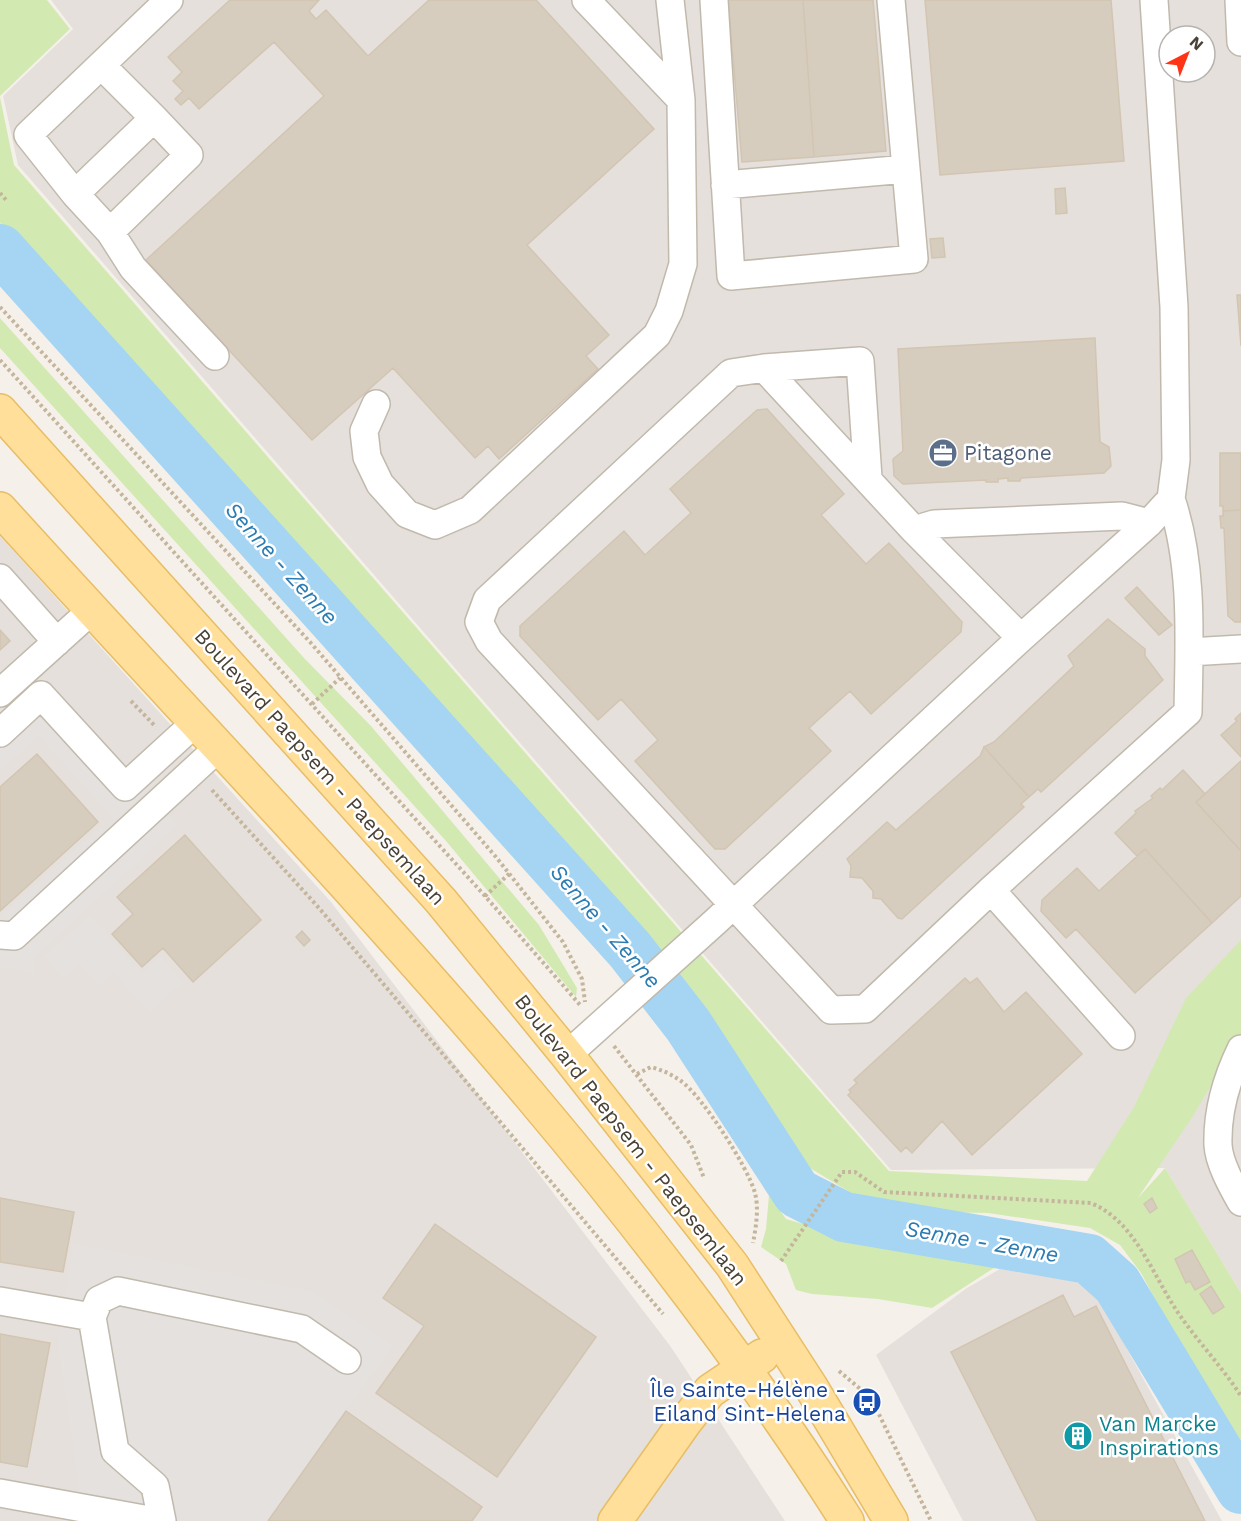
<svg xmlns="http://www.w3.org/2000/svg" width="1241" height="1521" font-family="'Work Sans',sans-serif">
	<rect width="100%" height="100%" fill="#f5f1ea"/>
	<path fill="#e5e0db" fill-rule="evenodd" d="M51 0H1241V1293L1165 1168 891 1170 18 165 3 96 73 29ZM1169 36H1205V72H1169Z
		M0 536 331 902 671 1347 785 1521H0Z
		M1000 1269 1091 1284 1222 1521H963L876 1355 967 1288Z"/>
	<path fill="#d2eab2" d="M0 0H47L70 29 0 96Z
		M0 97 14 165 889 1171 1087 1181 1134 1107 1186 998 1241 940V1034L1193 1116 1138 1198 1165 1168 1241 1293V1449L1230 1423 1215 1410 1217 1402 1187 1358 1141 1273 1120 1245 1090 1228 988 1213 881 1211 795 1159 728 1046 416 689 0 223Z
		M0 318 304 658 371 726 539 925 577 988 576 997 446 841 0 348Z
		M769 1195 786 1219 830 1232 890 1243 1087 1267 1085 1280 997 1266 932 1308 878 1299 812 1294 796 1290 786 1264 761 1247 766 1229Z"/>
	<path fill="#e4e1de" d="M43 677 146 792 115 821 39 736 0 771V716Z
		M149 796 177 825 35 957 33 973 0 967V917L100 827 107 834Z
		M90 915 142 973 160 956 183 982 149 1013 114 973 99 986 80 965 64 979 44 956Z
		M73 1243 311 1291 393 1345 268 1521H80V1495L58 1343Z"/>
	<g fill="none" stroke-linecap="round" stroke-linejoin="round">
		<path stroke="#a5d5f3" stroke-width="50" d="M0 249 630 950 688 1025 797 1193 844 1217 1089 1259 1117 1284 1241 1489"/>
	</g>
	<path fill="#d7cdbf" stroke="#d2c5b1" stroke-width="1.5" d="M230 0H319L309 11 316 19 326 10 368 56 429 0H536L654 129 527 245 609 335 586 356 598 369 499 459 488 446 475 458 393 368 312 440 146 260 324 96 274 42 199 109 189 98 181 105 175 99 183 91 173 81 182 72 168 57Z
		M728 0H803L814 157 742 162Z
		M803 0H873L886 151 814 157Z
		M925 0H1111L1124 161 940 175Z
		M1065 188 1067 213 1056 214 1055 189Z
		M943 238 945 257 932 258 930 239Z
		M1237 295H1241V346Z
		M1095 338 1100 442 1109 447 1111 466 1104 473 1021 478 1020 481H1008V478L998 479V482H986V480L903 484 894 476 893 459 903 451 898 349Z
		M767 409 844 494 821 515 866 564 889 543 962 622 961 632 871 714 850 691 809 728 831 751 725 849H715L635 761 658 740 621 699 598 720 520 636V626L624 531 645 555 691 513 670 489 757 410Z
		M1220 453H1241V510L1223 511V506H1220Z
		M1241 510V622H1235L1228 616 1224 528H1221L1220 516H1223V511Z
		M1137 587 1172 625 1159 635 1125 598Z
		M1108 619 1145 649V656L1163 680 1041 792 1038 789 1029 797 984 747 994 742 1074 666 1068 656Z
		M0 630 10 641 0 650Z
		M1241 713V757L1221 735 1237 721 1235 719Z
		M984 747 1029 797 1021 804 1024 807 902 919 898 918 881 899 873 898V891L862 878 850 877 851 866 847 859 887 822 896 830 980 756Z
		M37 754 98 822 0 911V787Z
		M1241 761V851L1196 802Z
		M1183 770 1205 794 1196 802 1241 851V896L1212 923 1145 849 1137 856 1115 833 1136 813 1135 811 1153 798 1151 796 1160 788 1162 790Z
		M185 835 261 920 193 982 163 948 142 967 112 934 133 914 117 897Z
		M1145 849 1212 923 1135 993 1076 929 1066 938 1041 911 1042 900 1077 868 1099 891Z
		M302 931 310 940 304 946 296 937Z
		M965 978 970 983 977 978 1004 1012 1026 992 1082 1054 972 1155 942 1121 912 1153 906 1147 901 1152 848 1095 851 1092 849 1090 857 1083 854 1080Z
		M0 1198 74 1212 63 1272 0 1262Z
		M1152 1198 1157 1208 1150 1213 1144 1204Z
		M435 1224 596 1337 497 1477 376 1393 424 1326 383 1298Z
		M1192 1250 1210 1282 1195 1290 1190 1281 1186 1283 1175 1259Z
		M1211 1286 1224 1307 1213 1314 1200 1294Z
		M1063 1295 1074 1317 1096 1306 1205 1521H1037L951 1352Z
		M0 1334 50 1343 27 1467 0 1462Z
		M346 1411 482 1507 472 1521H268Z"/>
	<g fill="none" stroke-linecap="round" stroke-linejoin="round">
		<g stroke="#c1b9ac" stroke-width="30">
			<path id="minor" d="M586 0 681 100
				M714 0 731 276 914 259 891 0
				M1239 0 1241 42
				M102 66 154 118 75 194 28 135 169 0
				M725 185 906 169
				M75 194 110 232 189 155 154 118
				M110 232 133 268 215 356
				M764 368 860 361 868 478
				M376 404 364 431 367 457 380 484 407 514 435 525 470 510 657 335 669 311 683 264 681 100 670 0
				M914 530 934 524 1122 516 1149 523
				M0 578 57 642
				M1021 638 914 530 764 368 731 373 487 600 479 622 489 641 831 1010 865 1009 991 890 1188 712C1189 643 1194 566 1171 499
				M1189 652 1241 649
				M0 693 92 610
				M0 733 41 695 125 787 195 723
				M991 890 1121 1036
				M0 935 14 936 218 748
				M1241 1049C1227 1078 1217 1112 1218 1145 1219 1163 1232 1186 1241 1202
				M567 1055 715 922 1021 638 1149 523 1171 499 1176 460 1174 307 1154 0
				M0 1301 92 1317
				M0 1493 155 1521
				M162 1521 155 1486 115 1451 92 1317 99 1300 118 1291 302 1329 347 1360"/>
		</g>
		<g stroke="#e8bd65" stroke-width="36">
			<path id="major" d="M0 411 441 901 567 1055 732 1265 811 1387 891 1521
				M0 509C295 835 611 1148 847 1521
				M615 1521 685 1422 710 1391 762 1356"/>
		</g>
		<path stroke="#c4b59c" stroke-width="4" stroke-dasharray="3 3" stroke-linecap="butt" d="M0 193 7 201
			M0 307 310 642 496 857 563 942 582 979 585 1002
			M0 360 485 896 581 1006
			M131 701 155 726
			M312 704 340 678
			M212 790 319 908 663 1314
			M485 896 510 873
			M614 1046 691 1145 704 1178
			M637 1074 651 1067C662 1070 671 1074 681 1081 702 1096 748 1167 755 1193 759 1209 756 1227 753 1243
			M781 1261 842 1172H855L884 1192 1091 1203C1134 1221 1151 1271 1175 1308 1195 1339 1221 1365 1241 1396
			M839 1371 871 1398 931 1521"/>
		<use href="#minor" stroke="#fff" stroke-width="27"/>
		<use href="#major" stroke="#ffdf99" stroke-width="33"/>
	</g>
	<defs>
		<g id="office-disc" transform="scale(1.5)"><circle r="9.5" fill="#5c6f8a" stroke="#fff"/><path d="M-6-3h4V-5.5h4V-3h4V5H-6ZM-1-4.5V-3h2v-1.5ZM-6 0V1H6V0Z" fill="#fff"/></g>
		<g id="bus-disc" transform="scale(1.5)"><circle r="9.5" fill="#1a4fb4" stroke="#fff"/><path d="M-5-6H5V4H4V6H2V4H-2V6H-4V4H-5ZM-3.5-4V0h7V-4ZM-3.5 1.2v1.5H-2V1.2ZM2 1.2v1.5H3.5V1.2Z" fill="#fff"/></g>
		<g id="building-disc" transform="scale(1.5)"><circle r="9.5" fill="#0f9aa8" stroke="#fff"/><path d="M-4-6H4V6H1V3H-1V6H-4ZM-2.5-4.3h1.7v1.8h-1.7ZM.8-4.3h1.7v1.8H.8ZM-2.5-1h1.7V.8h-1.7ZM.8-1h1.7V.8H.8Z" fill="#fff"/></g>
	</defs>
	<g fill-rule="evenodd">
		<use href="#office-disc" x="943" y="453"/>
		<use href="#bus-disc" x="867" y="1402"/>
		<use href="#building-disc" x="1078" y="1436"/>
	</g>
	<g text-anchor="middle" stroke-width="5" stroke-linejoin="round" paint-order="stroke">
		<g font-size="21" fill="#4e5e75" stroke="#fff" text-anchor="start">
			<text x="964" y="460">Pitagone</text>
		</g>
		<g font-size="21" fill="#4a4237" stroke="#fff">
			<text transform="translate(320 767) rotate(48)" y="7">Boulevard Paepsem - Paepsemlaan</text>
			<text transform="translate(631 1140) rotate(52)" y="7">Boulevard Paepsem - Paepsemlaan</text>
		</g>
		<g font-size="21" fill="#164399" stroke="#fff" text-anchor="end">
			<text x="846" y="1397">Île Sainte-Hélène -<tspan x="846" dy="24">Eiland Sint-Helena</tspan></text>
		</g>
		<g font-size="21" fill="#0d838f" stroke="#fff" text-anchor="start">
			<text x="1099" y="1431">Van Marcke<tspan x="1099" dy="24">Inspirations</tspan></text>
		</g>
		<g font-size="22" font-style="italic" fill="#2b7cb2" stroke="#fff">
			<text transform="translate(282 563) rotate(48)" y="8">Senne - Zenne</text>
			<text transform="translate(606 926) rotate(49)" y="8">Senne - Zenne</text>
			<text transform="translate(982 1241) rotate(10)" y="8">Senne - Zenne</text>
		</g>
	</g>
	<g transform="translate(1187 54) rotate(42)"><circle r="28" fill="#ffffff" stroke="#b7b3af" stroke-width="1.5"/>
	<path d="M0-4.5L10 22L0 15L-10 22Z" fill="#ff3417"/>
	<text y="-9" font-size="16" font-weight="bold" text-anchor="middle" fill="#4a4237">N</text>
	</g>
</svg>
